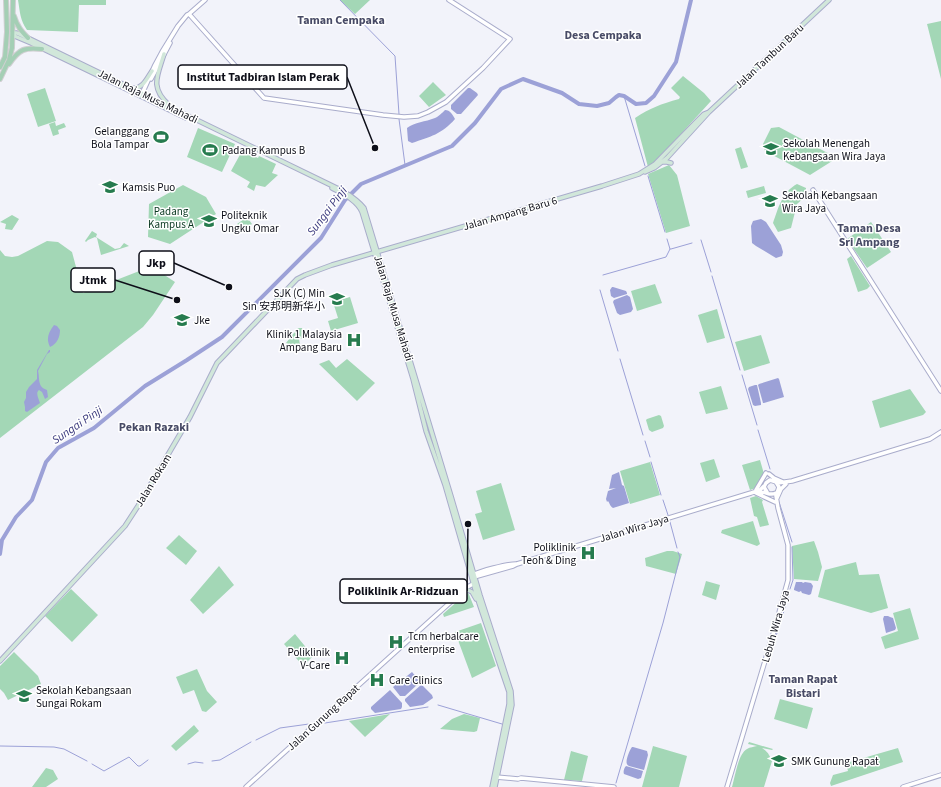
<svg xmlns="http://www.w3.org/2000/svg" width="941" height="787" font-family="'Source Sans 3','Noto Sans SC',sans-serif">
	<rect width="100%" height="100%" fill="#f2f3fa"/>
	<path fill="#a3d7b6" d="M18 0H106V5H79L78 32 27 30C20 20 20 12 18 0Z
		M340 0H370L355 14Z
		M941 21V79L927 24Z
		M683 76 704 93 711 101 659 158 648 167 635 118C650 108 661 104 679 99L680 97 671 88Z
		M433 82 446 95 429 107 419 96Z
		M45 88 56 121 38 127 27 94Z
		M55 122 56 126 64 123 66 127 58 130 59 134 53 136 49 124Z
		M779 127 837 158 810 175 765 151 763 144 771 128Z
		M198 128 235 144 222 172 187 157Z
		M741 147 748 167 741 169 735 149Z
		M242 151 258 158 259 156 276 164 272 173 278 175 265 187 256 185 254 191 247 187 250 182 231 171Z
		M669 165 677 175 690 226 666 233 648 174Z
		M797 184 806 188V196L797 204 791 228 778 232 773 223C778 209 782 192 797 184Z
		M183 185 206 197 216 214 170 244 148 237 149 204Z
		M764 186 766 193 748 198 746 191Z
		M12 215 19 219 12 230 5 229 6 224 0 222Z
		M247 217 252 224 242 231 237 224Z
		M871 222 891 252 867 268 847 239Z
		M92 231 97 234 96 237 115 249 120 248 124 243 129 246 101 255 97 238 95 237 88 240 86 242 85 241Z
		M47 241 58 242 72 252 83 293 147 268H154L175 282 153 315 143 327 0 438V250L5 256 12 257 18 256Z
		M851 256 870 286 867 289 858 292 847 259Z
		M655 284 662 303 637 311 631 291Z
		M350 297 358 323 331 331 328 321 338 318 333 302Z
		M717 309 725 338 707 343 698 315Z
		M298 328H302L305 338 299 339 300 345 295 351 286 343Z
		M761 335 770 363 744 371 735 342Z
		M347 359 375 383 357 401 319 364 329 360 336 368Z
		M721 386 728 409 706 414 699 392Z
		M910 389 926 412 923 415 880 428 872 401Z
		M659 415 661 416 664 426 663 428 652 432 649 430 646 420 647 419Z
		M714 459 720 477 706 482 700 463Z
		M760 460 764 474 756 488 750 490 742 465Z
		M650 462 660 495 630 504 620 471Z
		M501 483 515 530 483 540 475 514 482 512 476 491Z
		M756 496 763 500 762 502 769 525 760 527 757 517 754 516 750 498Z
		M753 521 760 544 757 546 721 533 722 530Z
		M179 535 197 551 186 565 166 548Z
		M814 541 818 552 822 567 818 581 794 579 792 546Z
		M667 551H673L682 554 676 574 646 566 645 558Z
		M856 562 859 575 879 574 888 608 871 613 818 597 825 570Z
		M219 566 234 585 203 614 190 600Z
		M706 581 720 585 716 600 702 595Z
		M71 589 98 615 72 642 45 616Z
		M468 592 474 607 444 617 443 614Z
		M910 608 919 639 885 649 881 637 898 631 893 613Z
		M481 623 496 666 472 678 455 632Z
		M295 634 313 656 303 666 284 644Z
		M14 652 38 676 41 684 8 700 4 693 0 689V666Z
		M197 669 207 691 217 702 206 712 202 711 194 690 183 694 176 677Z
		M780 699 813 708 807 729 774 719Z
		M390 714 365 737 349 721Z
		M464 714 480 718 477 731 474 732 440 729 452 719Z
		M194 725 199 731 176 751 171 746Z
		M749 742 773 749 772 750 762 748C767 751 770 755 771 760L772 761 764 787H732C735 777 738 754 747 749 750 747 754 747 757 746L748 744Z
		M653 746 687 756 679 787H642Z
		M898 748 903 762 831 786 830 783 833 775 848 771 846 763Z
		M571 751 588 756 582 781 564 780Z
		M46 768 53 770 58 779 46 787H32Z"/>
	<path fill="#9ca1d7" d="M468 88H470L477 93 478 95 461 114H457L451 109V105Z
		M445 110C450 110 453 115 455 119 442 134 430 137 412 143L408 141 407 128C415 122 425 122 435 118 438 117 442 113 445 110Z
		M761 219 766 222 781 245 783 252 782 256 776 258 756 246 752 243 751 226 753 221Z
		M612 287H613L626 291 627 293V294L614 298 611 296 610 290Z
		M627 295 630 297 633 309 631 312 620 315 617 313 613 302 614 300Z
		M54 325 57 326 60 330C60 337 57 344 50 347 46 339 48 333 54 325Z
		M49 350H50V352L47 354 38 371C40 378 37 387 47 390L48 397 45 399 42 392 39 390C35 393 39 399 40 403L27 412 25 411V407L24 402 26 398V392L29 387 37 379V370Z
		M778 378 779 379 784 397 764 403H763L758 385 759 384Z
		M755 385H757L761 403V405L755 406 753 405 748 389 749 387Z
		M619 472 622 485 624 486 629 503 613 508C610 506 610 504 608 501L607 502 606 499 608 491 616 488 609 489 612 475Z
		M796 582H802L803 583 805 582 811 583 813 586 811 594 809 595 802 593 801 591 799 592 794 590V589Z
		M884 616H888L890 617 893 618 896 628 895 630 886 633 883 619Z
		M412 672 418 679 419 683 405 696H400L393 687Z
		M421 685 423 686 432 695 433 698 423 705 410 707 405 701V699Z
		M390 690 402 703V707L401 709 375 713 371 709V707Z
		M632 747H633L647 751 648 755 644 770 629 766C628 765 627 765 627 764 625 761 630 749 632 747Z
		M626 766 643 771 641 778 638 779 624 774C623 772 624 768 626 766Z"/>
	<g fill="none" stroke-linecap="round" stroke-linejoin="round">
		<path stroke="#9ca1d7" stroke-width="1" d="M340 0 395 56 399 114
			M624 96 645 166
			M399 119 405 165
			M648 176 665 232
			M701 240 711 272
			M670 249H671L692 243
			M603 275 666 257 670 249 667 239
			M712 276 740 370
			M600 290 618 351
			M620 359 643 435
			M742 375 757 425
			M758 430 770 469
			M645 441 650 457
			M651 462 661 495
			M663 500 668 515
			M779 502 792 542
			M670 522 677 548
			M0 544 1 545
			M790 589 793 580 792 547
			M769 658 789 595
			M438 705 502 724
			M325 723 428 707
			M256 740 280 728 309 724
			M0 746 54 747 64 749 87 761
			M212 761 220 760 251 742
			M92 764 104 771 129 757 138 766H140L148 760
			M188 764 195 762 203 763
			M616 783 663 623 680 557 678 552"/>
		<path stroke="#9ca1d7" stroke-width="4" d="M0 554 2 540 16 517 32 500 46 462 58 448 94 428 145 386 187 360 222 337 321 238 345 200 361 184 452 146 475 123 501 89 523 79 562 93 579 104 597 106 609 103 616 97 619 95 624 96 636 104 646 103 654 96 676 62 691 0"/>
		<g stroke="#a9accb" stroke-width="5.5">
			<path id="tertiary" d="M189 14 264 98 383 115 404 117 418 116 428 112 446 102 483 68 510 39 449 0
				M151 79 170 43
				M141 96 155 65 162 52 178 26 187 15 189 14 205 0
				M813 190 941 391
				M769 474 774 478 783 482
				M778 483 792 481 930 439 941 432
				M756 490 766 473
				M756 493 775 502
				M757 493C767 490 768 497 776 493
				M777 498 781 489 786 484
				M472 575C481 571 506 564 516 564
				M472 577H474L513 566 517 564 751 493 760 490 764 486
				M496 777 518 779 521 778 614 787
				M246 787 413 636 454 599 462 590 473 584
				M727 787 774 631 788 580V545L778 508 776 496 779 487 776 482 770 480 766 483 764 487 767 492
				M903 787 941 775"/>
		</g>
		<g stroke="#a9accb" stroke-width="5.5">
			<path id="secondary" d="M12 33H17L28 38 343 191C351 196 358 200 364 208L451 496 480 595 511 691 512 705 495 787
				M12 35 31 43 186 118
				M164 54C158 75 149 87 169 105
				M133 88C143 89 147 78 152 71
				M663 162H667L671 163
				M645 172 654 168 667 158 709 112 829 0
				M332 188C343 194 357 200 362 212L413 379 426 431 445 485 479 603 509 692V704L492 787
				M464 591 468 590 472 592 476 599
				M0 661 125 526 138 506 190 417 217 363 297 279 305 275 332 265 602 186 639 174 655 164 696 122 704 114 709 112"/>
		</g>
		<g stroke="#cfcfd1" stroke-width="6">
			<path id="primary" d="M14 16C17 26 21 31 28 38
				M9 64C19 49 25 47 42 49
				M0 67 5 57 7 32 6 0
				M0 79 9 60 12 48 13 0"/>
		</g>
		<use href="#tertiary" stroke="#fff" stroke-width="3.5"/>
		<use href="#secondary" stroke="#d1e7da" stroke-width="3.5"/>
		<use href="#primary" stroke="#a4cfb5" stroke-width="4"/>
	</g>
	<defs>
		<g id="stadium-bare" transform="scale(1.2)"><path d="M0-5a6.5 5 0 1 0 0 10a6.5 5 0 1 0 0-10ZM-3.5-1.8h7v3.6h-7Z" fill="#267b4e" stroke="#fff" stroke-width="2.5" paint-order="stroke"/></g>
		<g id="school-bare" transform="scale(1.2)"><path d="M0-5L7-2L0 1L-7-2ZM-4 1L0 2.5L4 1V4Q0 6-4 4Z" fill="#267b4e" stroke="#fff" stroke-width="2.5" paint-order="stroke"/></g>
		<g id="university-bare" transform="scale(1.2)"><path d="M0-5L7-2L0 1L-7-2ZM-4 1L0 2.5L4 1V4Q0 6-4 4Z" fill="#267b4e" stroke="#fff" stroke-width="2.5" paint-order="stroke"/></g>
		<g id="hospital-bare" transform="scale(1.2)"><path d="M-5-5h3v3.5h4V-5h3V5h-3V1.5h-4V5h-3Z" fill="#267b4e" stroke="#fff" stroke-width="2.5" paint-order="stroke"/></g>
	</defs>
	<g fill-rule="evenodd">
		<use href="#stadium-bare" x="161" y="137"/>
		<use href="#school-bare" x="771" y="149"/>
		<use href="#stadium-bare" x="210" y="150"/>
		<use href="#university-bare" x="110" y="187"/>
		<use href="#school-bare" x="770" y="201"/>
		<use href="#university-bare" x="209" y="221"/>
		<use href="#school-bare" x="337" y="299"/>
		<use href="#university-bare" x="182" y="320"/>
		<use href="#hospital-bare" x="354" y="340"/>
		<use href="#hospital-bare" x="588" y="553"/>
		<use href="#hospital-bare" x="396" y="642"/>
		<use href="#hospital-bare" x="342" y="658"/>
		<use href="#hospital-bare" x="377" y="680"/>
		<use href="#school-bare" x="24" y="696"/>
		<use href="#school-bare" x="779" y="761"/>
	</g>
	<g text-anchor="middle" stroke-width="3" stroke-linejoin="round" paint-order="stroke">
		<g font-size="11" fill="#0e0f19" stroke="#fff">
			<text transform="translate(769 56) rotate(-43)" y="4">Jalan Tambun Baru</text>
			<text transform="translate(148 96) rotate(26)" y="4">Jalan Raja Musa Mahadi</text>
			<text transform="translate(510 213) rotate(-16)" y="4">Jalan Ampang Baru 6</text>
			<text transform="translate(394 308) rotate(73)" y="4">Jalan Raja Musa Mahadi</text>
			<text transform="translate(153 480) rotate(-59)" y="4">Jalan Rokam</text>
			<text transform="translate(634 528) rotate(-17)" y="4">Jalan Wira Jaya</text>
			<text transform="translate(775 626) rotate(-74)" y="4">Lebuh Wira Jaya</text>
			<text transform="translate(323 717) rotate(-42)" y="4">Jalan Gunung Rapat</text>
		</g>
		<g font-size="11" fill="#0e0f19" stroke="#fff" text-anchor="start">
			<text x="149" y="135" text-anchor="end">Gelanggang<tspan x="149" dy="13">Bola Tampar</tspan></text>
			<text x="783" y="147">Sekolah Menengah<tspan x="783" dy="13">Kebangsaan Wira Jaya</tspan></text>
			<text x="222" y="154">Padang Kampus B</text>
			<text x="122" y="191">Kamsis Puo</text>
			<text x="782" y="199">Sekolah Kebangsaan<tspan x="782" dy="13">Wira Jaya</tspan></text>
			<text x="221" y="219">Politeknik<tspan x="221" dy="13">Ungku Omar</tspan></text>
			<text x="325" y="297" text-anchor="end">SJK (C) Min<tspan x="325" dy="13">Sin 安邦明新华小</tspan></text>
			<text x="194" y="324">Jke</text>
			<text x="342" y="338" text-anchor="end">Klinik 1 Malaysia<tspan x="342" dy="13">Ampang Baru</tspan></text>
			<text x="576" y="551" text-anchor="end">Poliklinik<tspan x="576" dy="13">Teoh &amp; Ding</tspan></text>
			<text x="408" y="640">Tcm herbalcare<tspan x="408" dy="13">enterprise</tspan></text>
			<text x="330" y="656" text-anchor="end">Poliklinik<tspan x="330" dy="13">V-Care</tspan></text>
			<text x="389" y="684">Care Clinics</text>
			<text x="36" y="694">Sekolah Kebangsaan<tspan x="36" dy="13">Sungai Rokam</tspan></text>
			<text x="791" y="765">SMK Gunung Rapat</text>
		</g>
		<g font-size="11" fill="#093820" stroke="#fff">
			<text x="171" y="215">Padang<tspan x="171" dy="13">Kampus A</tspan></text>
		</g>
		<g font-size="12" font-weight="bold" fill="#484b66" stroke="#fff">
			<text x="341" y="24">Taman Cempaka</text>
			<text x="603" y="39">Desa Cempaka</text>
			<text x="869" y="232">Taman Desa<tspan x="869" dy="14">Sri Ampang</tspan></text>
			<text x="154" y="431">Pekan Razaki</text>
			<text x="803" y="683">Taman Rapat<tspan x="803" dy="14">Bistari</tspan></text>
		</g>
		<g font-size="12" font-style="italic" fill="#3c3b7e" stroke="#fff">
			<text transform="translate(327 211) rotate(-53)" y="4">Sungai Pinji</text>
			<text transform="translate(77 425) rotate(-34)" y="4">Sungai Pinji</text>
		</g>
	</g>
	<path fill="none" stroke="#0e0f19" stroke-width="1.5" d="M375 148L347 77M229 287L174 263M177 300L115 280M468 524L467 591"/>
	<g fill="#0e0f19" stroke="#fff" stroke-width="1.5">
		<circle cx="375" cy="148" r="4"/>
		<circle cx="229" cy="287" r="4"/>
		<circle cx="177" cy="300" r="4"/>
		<circle cx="468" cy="524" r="4"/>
	</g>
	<g fill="#fff" stroke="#0e0f19" stroke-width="1.5">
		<rect x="178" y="65" width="169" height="24" rx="4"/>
		<rect x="139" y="251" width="35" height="24" rx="4"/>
		<rect x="71" y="268" width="44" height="24" rx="4"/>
		<rect x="340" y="579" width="127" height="24" rx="4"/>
	</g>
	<g font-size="12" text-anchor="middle" font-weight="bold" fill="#0e0f19">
		<text x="263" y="81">Institut Tadbiran Islam Perak</text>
		<text x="156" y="267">Jkp</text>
		<text x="93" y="284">Jtmk</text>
		<text x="403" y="595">Poliklinik Ar-Ridzuan</text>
	</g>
</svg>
